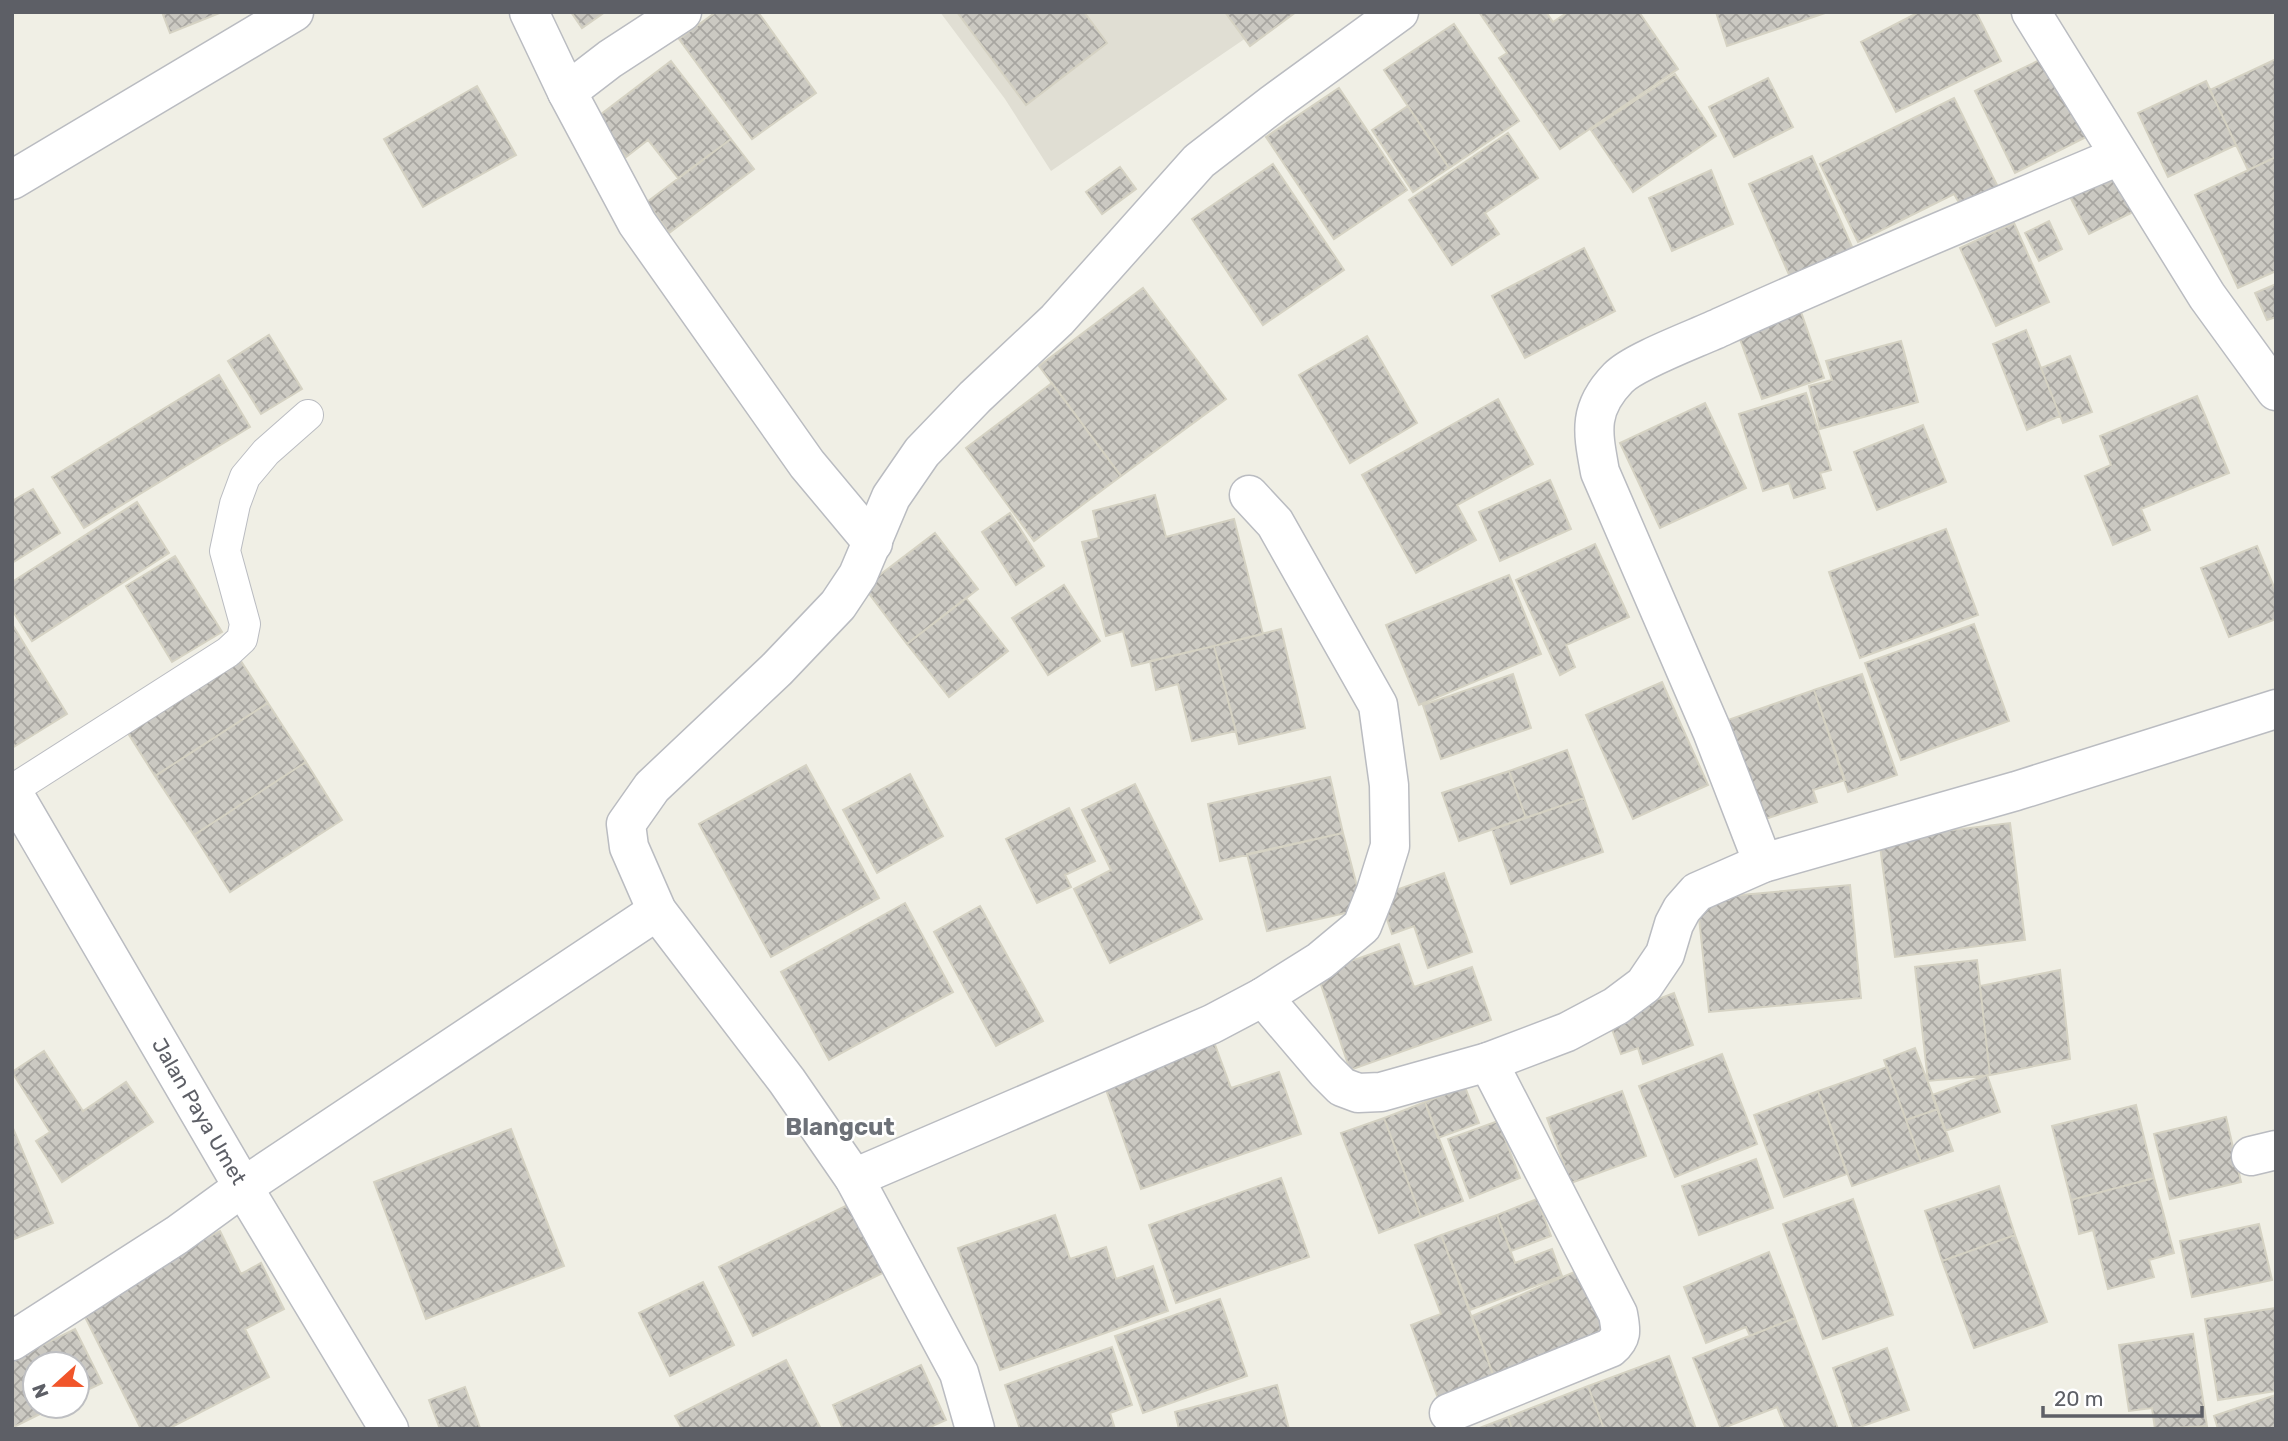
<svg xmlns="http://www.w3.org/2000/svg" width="2288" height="1441" font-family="Rubik,sans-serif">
	<defs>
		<pattern id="building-cross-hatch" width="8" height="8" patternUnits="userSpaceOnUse" patternTransform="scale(1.75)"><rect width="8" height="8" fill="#cbc9c2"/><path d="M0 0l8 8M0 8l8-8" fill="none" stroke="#a8a6a1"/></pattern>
	</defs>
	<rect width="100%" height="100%" fill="#f0efe5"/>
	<path fill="#e0ded3" d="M940 12H1284L1051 171 1005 99Z"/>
	<path fill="url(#building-cross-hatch)" stroke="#d5d2c3" stroke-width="2" d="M162 12H222L170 33Z
		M571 12H605L582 28Z
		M716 12H758L816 93 752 139 679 39Z
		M957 12H1084L1107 43 1026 105Z
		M1225 12H1296L1250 46Z
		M1479 12H1546L1553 22 1568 12H1639L1678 69 1560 149 1499 58 1507 53Z
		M1716 12H1828L1727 46Z
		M1919 12H1976L2001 61 1896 112 1861 42Z
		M1454 24 1519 121 1449 168 1384 70Z
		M2046 57 2086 137 2015 173 1975 91Z
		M2276 59V157L2248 170 2210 90Z
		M671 61 731 139 678 178 648 140 626 157 596 118Z
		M1675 74 1716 136 1633 192 1591 130Z
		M1768 78 1793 127 1734 157 1709 107Z
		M2206 81 2236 145 2168 177 2138 113Z
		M477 86 516 155 423 207 384 139Z
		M1339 88 1407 190 1334 239 1266 137Z
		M1954 98 1999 189 1962 208 1954 194 1858 242 1820 164Z
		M1408 106 1449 168 1413 192 1372 130Z
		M1508 133 1538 178 1485 213 1499 234 1452 265 1409 200Z
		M731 139 754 169 669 233 647 202Z
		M1812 156 1853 249 1790 277 1749 184Z
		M2276 157V271L2238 288 2195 195Z
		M1273 164 1344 270 1263 325 1192 219Z
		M1120 167 1136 189 1102 214 1086 192Z
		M2115 167 2137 210 2089 234 2067 191Z
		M1711 170 1733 224 1672 251 1649 198Z
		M2049 221 2062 249 2039 261 2025 233Z
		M2014 223 2049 302 1996 326 1960 248Z
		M1584 248 1615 311 1525 358 1492 296Z
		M2276 284V317L2267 320 2255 293Z
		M1143 288 1226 399 1121 476 1039 366Z
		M1800 309 1824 378 1762 399 1737 331Z
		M2026 330 2060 416 2027 430 1993 344Z
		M269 335 302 389 261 414 228 361Z
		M1367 336 1417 423 1350 463 1299 375Z
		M1901 341 1918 402 1820 429 1809 386 1832 380 1826 361Z
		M2070 356 2092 412 2063 423 2041 368Z
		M219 375 250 427 84 528 52 477Z
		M1052 383 1121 476 1034 541 966 448Z
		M1806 393 1831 470 1820 473 1825 488 1794 498 1789 483 1763 491 1739 414Z
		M2197 396 2229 473 2141 509 2150 530 2113 545 2085 476 2111 465 2100 436Z
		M1498 399 1533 464 1457 505 1476 540 1416 573 1362 475Z
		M1705 403 1746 488 1660 528 1620 443Z
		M1923 425 1946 482 1877 510 1854 452Z
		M1550 480 1571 529 1500 561 1479 512Z
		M33 489 60 533 12 563V501Z
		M1155 495 1166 537 1234 519 1263 634 1132 666 1123 631 1106 636 1082 542 1099 538 1093 511Z
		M137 502 169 553 32 641 12 610V582Z
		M1010 513 1044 566 1016 585 982 532Z
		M1946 529 1978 615 1860 658 1829 572Z
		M935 533 978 589 907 644 864 587Z
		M1595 544 1629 617 1566 645 1575 667 1560 675 1516 580Z
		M2257 546 2276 592V619L2229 637 2201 568Z
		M175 556 222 632 172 662 126 586Z
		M1509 575 1541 654 1419 705 1386 625Z
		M1064 585 1100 641 1048 675 1012 618Z
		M966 598 1008 651 949 697 907 644Z
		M12 624 67 714 12 748Z
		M1974 624 2009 721 1901 760 1865 663Z
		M1281 629 1305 728 1239 744 1214 646Z
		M1214 646 1236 731 1192 741 1178 684 1156 690 1150 661Z
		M237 655 268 703 155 776 124 727Z
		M1513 674 1531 728 1441 759 1423 705Z
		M1862 674 1897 775 1848 792 1814 690Z
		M1662 682 1708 785 1633 819 1586 715Z
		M1814 690 1845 780 1813 790 1817 802 1759 821 1725 721Z
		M268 703 306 762 194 835 155 776Z
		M1567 750 1584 798 1526 818 1509 771Z
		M306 762 342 820 230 892 194 835Z
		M806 765 879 898 771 957 699 824Z
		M1509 771 1526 818 1459 841 1442 793Z
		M910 774 943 836 877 873 843 810Z
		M1330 777 1343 833 1220 861 1208 804Z
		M1135 784 1202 919 1110 963 1074 889 1111 870 1082 810Z
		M1584 798 1603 852 1511 884 1492 829Z
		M1069 808 1095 861 1065 875 1071 887 1037 903 1006 839Z
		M2010 823 2025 940 1895 957 1879 839Z
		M1343 833 1363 909 1267 931 1247 854Z
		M1444 873 1472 952 1428 968 1414 926 1392 934 1379 896Z
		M1850 885 1861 998 1709 1012 1697 899Z
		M905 903 953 992 829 1060 781 972Z
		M980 906 1043 1021 996 1046 934 932Z
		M1399 944 1414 987 1472 967 1491 1020 1350 1070 1317 973Z
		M1977 960 1990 1075 1928 1081 1915 967Z
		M2060 970 2070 1059 1990 1075 1980 986Z
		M1674 993 1693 1045 1643 1064 1638 1048 1621 1054 1608 1018Z
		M1214 1042 1231 1088 1279 1072 1301 1134 1141 1189 1103 1081Z
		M1915 1048 1938 1109 1906 1120 1884 1060Z
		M44 1051 83 1111 126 1082 153 1122 62 1182 36 1141 50 1132 12 1072Z
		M1722 1054 1757 1144 1675 1177 1639 1086Z
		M1887 1067 1921 1162 1852 1186 1818 1091Z
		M1987 1075 2000 1112 1945 1131 1932 1095Z
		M1465 1087 1479 1123 1438 1138 1425 1102Z
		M1622 1091 1646 1156 1571 1183 1547 1118Z
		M1818 1091 1847 1174 1784 1197 1754 1115Z
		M1425 1102 1463 1201 1421 1217 1384 1118Z
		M2136 1105 2154 1178 2071 1200 2052 1126Z
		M1938 1109 1953 1151 1921 1162 1906 1120Z
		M2226 1117 2241 1182 2170 1199 2154 1134Z
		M1384 1118 1421 1217 1379 1233 1341 1133Z
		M1498 1121 1520 1178 1470 1198 1448 1139Z
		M12 1126 53 1223 12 1240Z
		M511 1129 564 1266 426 1319 374 1182Z
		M1756 1159 1773 1208 1699 1235 1682 1186Z
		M1281 1178 1309 1257 1176 1303 1149 1225Z
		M2154 1178 2174 1253 2149 1260 2154 1277 2108 1289 2093 1230 2079 1234 2071 1200Z
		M1999 1186 2015 1235 1942 1261 1925 1211Z
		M1537 1199 1551 1236 1511 1251 1497 1215Z
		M1853 1199 1893 1315 1823 1339 1783 1224Z
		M858 1200 891 1269 753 1336 719 1267Z
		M1055 1215 1070 1259 1106 1247 1116 1279 1153 1266 1168 1311 1000 1370 958 1248Z
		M1497 1215 1515 1263 1552 1249 1562 1276 1470 1310 1441 1235Z
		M2259 1224 2272 1280 2192 1297 2180 1241Z
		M220 1231 241 1274 261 1263 284 1309 245 1329 269 1377 168 1429H141L78 1303Z
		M1441 1235 1495 1380 1439 1401 1411 1325 1441 1314 1415 1245Z
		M2015 1235 2047 1322 1974 1348 1942 1261Z
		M1769 1252 1795 1318 1750 1336 1746 1327 1706 1343 1684 1287Z
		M1586 1267 1611 1330 1495 1380 1472 1316Z
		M703 1282 734 1345 670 1376 639 1313Z
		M1220 1299 1247 1376 1143 1413 1115 1336Z
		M2276 1308V1391L2218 1400 2205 1319Z
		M1795 1318 1838 1429H1786L1777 1407 1721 1429 1693 1358Z
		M75 1329 102 1383 77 1395V1364H35V1406H56L12 1428V1360Z
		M2193 1334 2207 1426 2155 1429 2152 1408 2129 1411 2119 1345Z
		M1112 1347 1132 1405 1110 1413 1115 1429H1020L1005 1385Z
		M1887 1348 1909 1410 1854 1429 1833 1368Z
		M1669 1356 1696 1429H1604L1588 1386Z
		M786 1360 821 1429H682L675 1416Z
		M921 1365 946 1420 926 1429H843L833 1405Z
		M1277 1385 1289 1429H1179L1175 1412Z
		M1588 1386 1604 1429H1512L1508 1417Z
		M465 1387 480 1428 440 1429 429 1400Z
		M2276 1395V1429H2218L2214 1416Z
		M1508 1417 1512 1429H1477Z"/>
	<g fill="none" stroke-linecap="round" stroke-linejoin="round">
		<g stroke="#babcc1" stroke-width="32">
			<path id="service" d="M12 790 228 652 242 639 245 624 225 551 235 504 245 477 266 452 308 415"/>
		</g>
		<g stroke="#babcc1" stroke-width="41">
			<g id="minor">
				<path d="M529 12 567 92"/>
				<path d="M682 12 610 59 567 92 637 223 807 464 873 543"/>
				<path d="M2031 12 2207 296 2276 391"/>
				<path d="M12 180 294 12"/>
				<path d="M1249 495 1275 523 1378 705 1389 785 1390 846 1376 891 1362 926 1320 961 1263 997"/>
				<path id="s1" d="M12 791 243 1187 389 1429"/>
				<path d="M1763 863 1712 731 1600 472C1593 433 1587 410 1618 378 1634 361 1698 338 1723 326 1853 267 1987 212 2119 156"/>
				<path d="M2251 1156 2276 1150"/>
				<path d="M854 1178 1212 1024 1263 997 1326 1071 1342 1087 1358 1093 1381 1092 1488 1062 1567 1032 1616 1006 1644 985 1665 954 1674 924 1682 909 1697 892 1763 863 2016 791 2276 709"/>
				<path d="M12 1341 177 1235 243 1187 657 911"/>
				<path d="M1449 1413 1610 1348C1623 1337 1621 1330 1618 1314L1488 1062"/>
				<path d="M975 1429 959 1373 854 1178 787 1081 657 911 629 847 626 824 652 787 777 669 838 605 858 575 891 497 922 452 975 397 1057 320 1199 161 1274 103 1399 12"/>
			</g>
		</g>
		<use href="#service" stroke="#fff" stroke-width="30"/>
		<use href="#minor" stroke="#fff" stroke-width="38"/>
	</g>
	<g text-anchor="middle" stroke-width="5" stroke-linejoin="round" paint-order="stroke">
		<g font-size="21" fill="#5d5f66" stroke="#fff">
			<text dy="7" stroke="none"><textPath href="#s1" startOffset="371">Jalan Paya Umet</textPath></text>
		</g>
		<g font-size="24" font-weight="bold" fill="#6d7178" stroke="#fff">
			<text x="840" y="1135">Blangcut</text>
		</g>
	</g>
	<rect width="2288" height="1441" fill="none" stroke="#5d5f66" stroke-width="28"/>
	<g transform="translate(56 1385) rotate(249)"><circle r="33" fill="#ffffff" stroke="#bebfc2" stroke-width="2"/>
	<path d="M0-5L12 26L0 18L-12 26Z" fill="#f1552a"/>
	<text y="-10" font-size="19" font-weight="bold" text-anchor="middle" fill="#5d5f66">N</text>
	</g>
	<path d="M2043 1406v10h159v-10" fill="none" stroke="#5d5f66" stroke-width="3.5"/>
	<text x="2054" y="1406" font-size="21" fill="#5d5f66" stroke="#ffffff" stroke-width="5" paint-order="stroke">20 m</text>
</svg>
